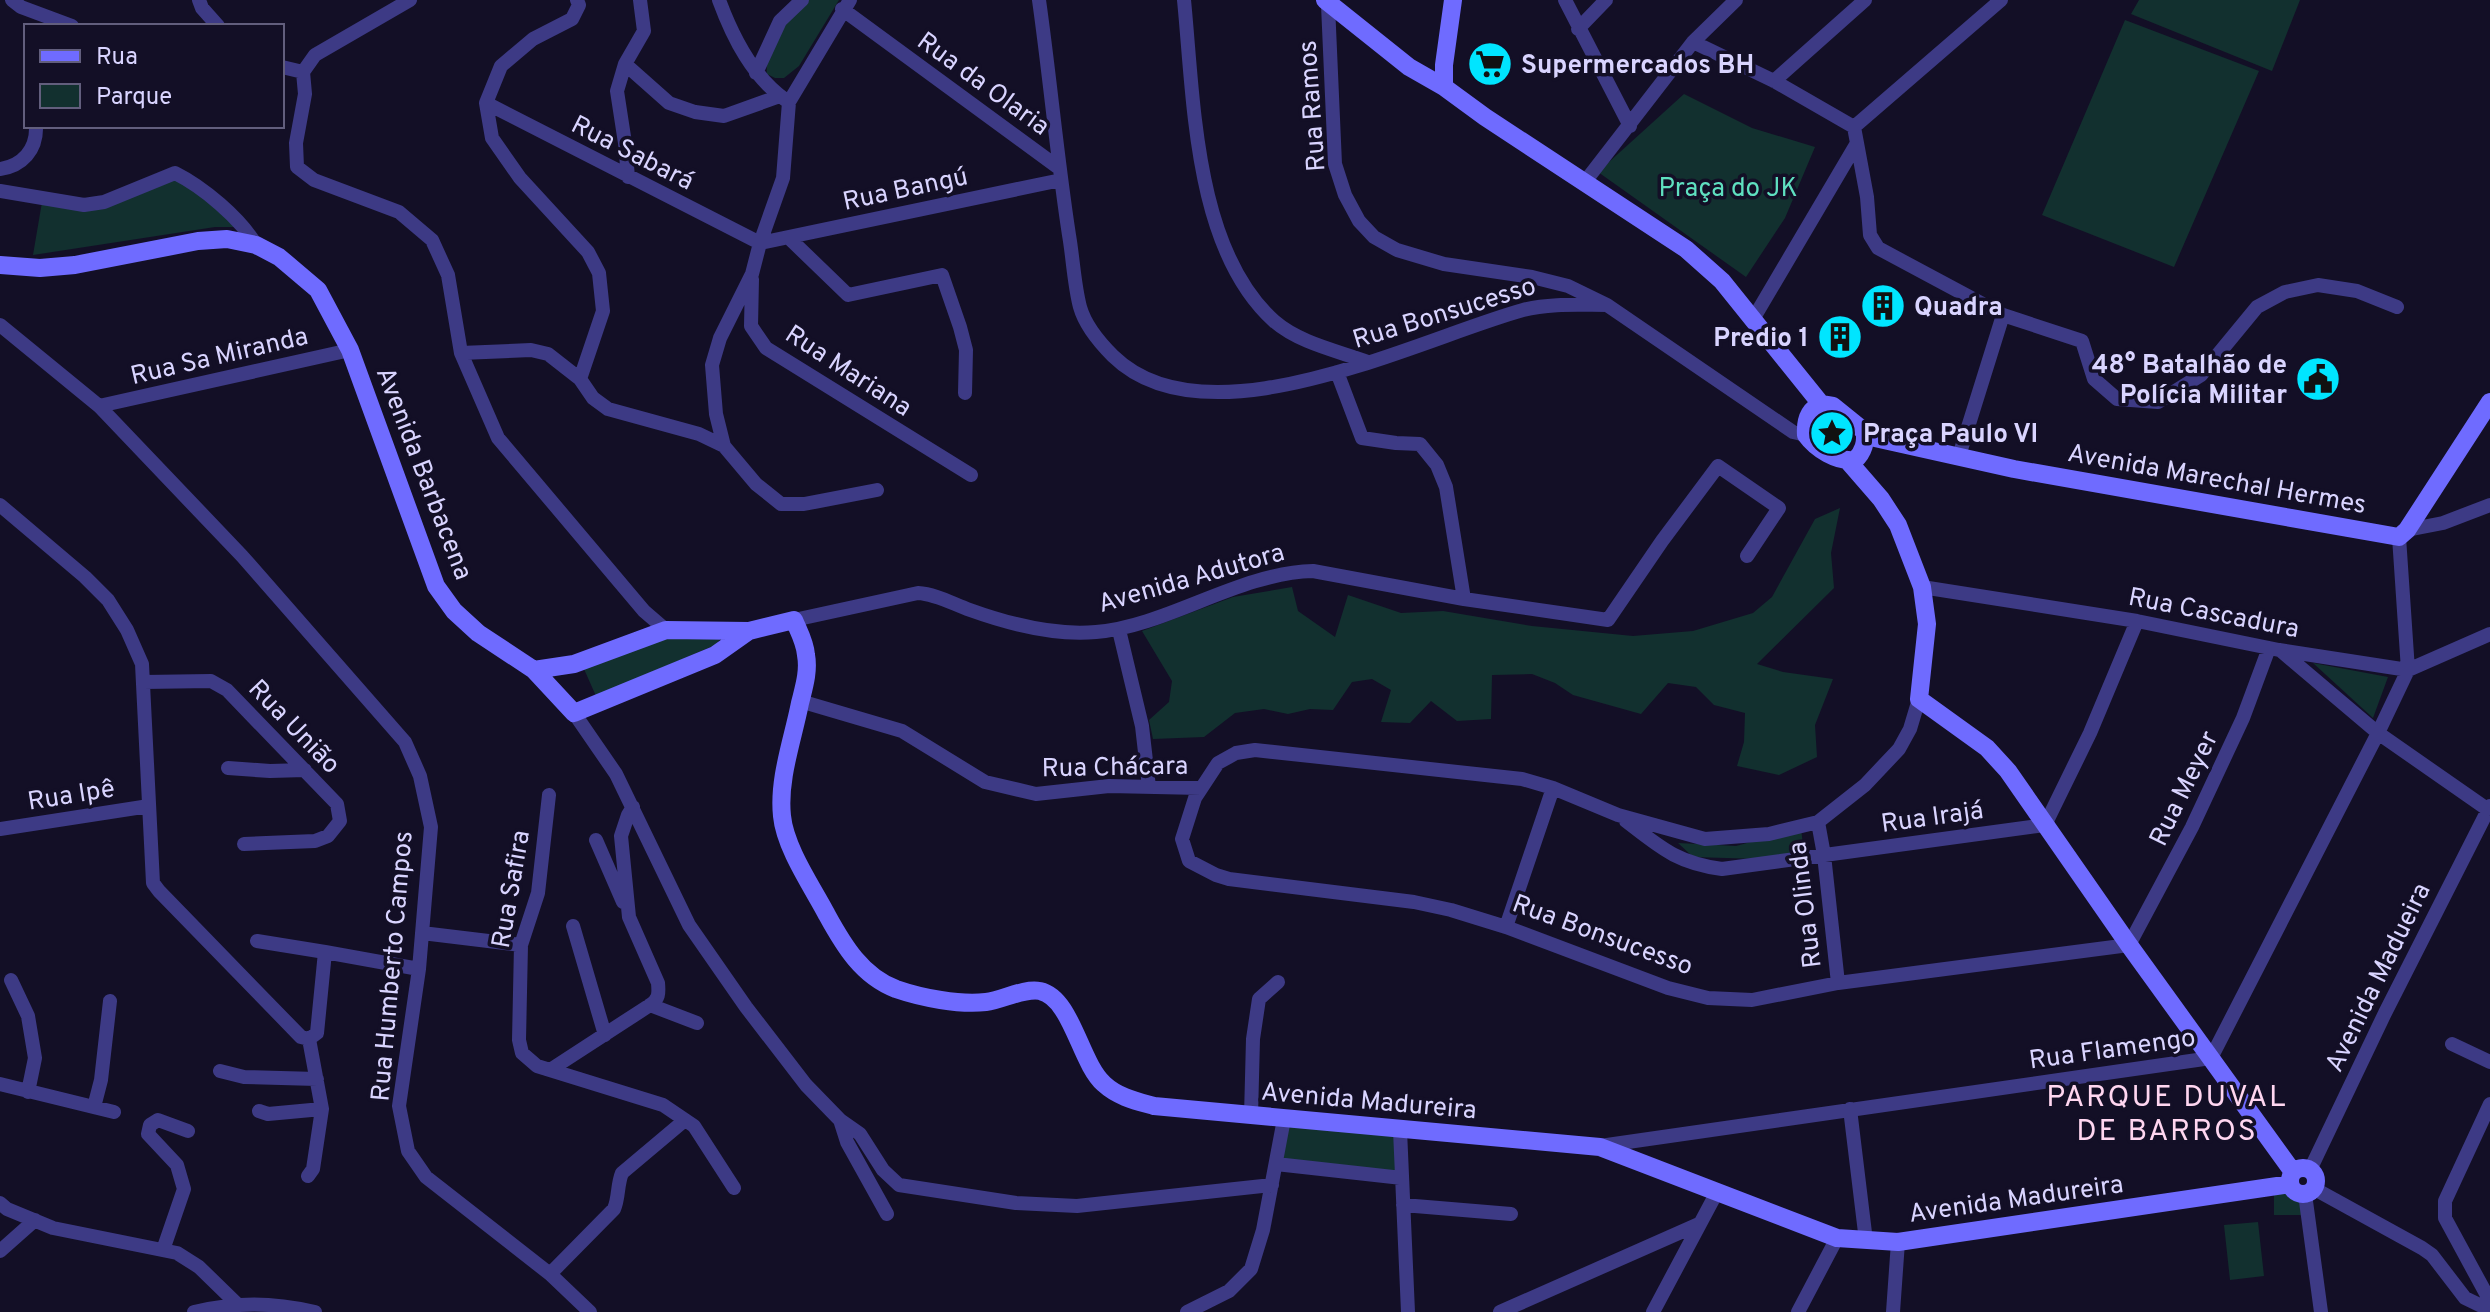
<svg xmlns="http://www.w3.org/2000/svg" width="2490" height="1312" font-family="Overpass,sans-serif">
	<rect width="100%" height="100%" fill="#130f26"/>
	<path fill="#12302f" d="M806 0H839L799 66 784 78H775L767 74C764 48 787 17 806 0Z
		M2139 0H2300L2272 71 2131 14Z
		M2125 20 2259 71 2174 267 2042 215Z
		M1684 94 1752 128 1815 147 1785 218 1746 277 1598 172Z
		M175 174 243 227H215L33 255 42 202 80 209Z
		M1840 508 1831 553 1834 588 1757 664 1783 672 1833 679 1815 725 1817 757 1779 775 1737 766 1744 742 1745 713 1714 705 1696 687 1668 683 1641 714 1573 695 1555 683 1532 674 1492 675 1491 719 1457 721 1431 701 1410 723 1381 722 1391 690 1372 679 1352 682 1333 710 1310 709 1288 714 1264 709 1235 713 1204 737 1153 739 1149 720 1169 702 1172 681 1142 631 1233 597 1292 587 1298 611 1335 637 1348 595 1401 613 1443 611 1532 626 1633 636 1693 631 1753 613 1772 597 1815 519Z
		M665 633 723 636 715 645 596 696 584 669Z
		M2313 663 2388 677 2373 718Z
		M1801 828 1804 854 1759 859 1693 857 1678 843 1736 846Z
		M1286 1122 1398 1133 1400 1175 1280 1162Z
		M2290 1192 2302 1202V1215H2274V1193Z
		M2258 1222 2264 1276 2230 1280 2224 1225Z"/>
	<g fill="none" stroke-linecap="round" stroke-linejoin="round">
		<path stroke="#3d3a85" stroke-width="14" d="M12 0 21 7 72 26
			M199 0 202 8 218 26
			M410 0 315 55 303 72 305 94 296 143 297 167 314 180 399 212 432 240 448 275 461 353 498 438 644 611 666 630
			M577 0 579 5 572 19 533 39 501 66 486 103 492 138 520 178 588 252 599 273 603 311 580 379
			M719 0C733 38 753 78 787 101
			M1039 0C1050 78 1057 157 1069 235 1073 258 1074 284 1080 307 1085 325 1100 343 1113 356 1207 448 1418 339 1523 310 1549 303 1580 305 1607 305
			M1184 0C1194 100 1194 249 1274 321 1299 343 1338 351 1368 362
			M1565 0 1630 126
			M1328 5 1335 164 1345 195 1359 221 1374 237 1397 250 1444 264 1532 277 1568 286 1607 305 1793 432 1806 435
			M842 9 1059 168
			M1578 29 1606 0
			M1693 42 1774 81 1854 127
			M625 64 669 103 695 112 724 116 780 96
			M282 67 303 72
			M756 73 780 21 802 0
			M1774 81 1865 0
			M486 103 760 243
			M1857 143 1867 197 1870 235 1878 248 2003 315 2082 341 2094 379 2117 399 2158 402 2201 375 2257 307 2285 292 2318 285 2357 291 2397 307
			M0 169C22 166 37 150 36 126
			M628 177 625 143 617 91 625 64 644 31 640 0
			M1584 183 1693 42 1736 0
			M0 191 84 205 104 202 175 173C203 187 240 218 256 245
			M789 238 848 295 942 275 960 327 966 350 965 393
			M760 243 1061 180
			M752 279 751 326 766 348 971 475
			M1752 321 1857 143 1854 127 2001 0
			M0 325 99 406 242 556 405 742 420 776 431 827 419 969 399 1106 408 1151 426 1177 550 1274 590 1312
			M461 353 531 350 548 354 580 379 593 398 608 409 699 434 724 446 756 484 781 504H804L877 490
			M1337 372 1362 438 1396 443 1420 444 1437 465 1446 487 1464 599
			M99 406 350 350
			M724 446 716 414 712 365 720 338 752 274 760 243 783 178 789 102 850 0
			M1959 456 2003 315
			M0 505 85 577 108 600 127 630 142 664 153 883 159 891 301 1037 309 1039 317 1033 325 952 419 969
			M2407 530 2443 523 2490 505
			M1922 587 2137 621 2279 650 2408 670 2490 634
			M794 620 918 593C936 594 953 604 970 610 1009 624 1054 636 1096 632 1168 626 1238 573 1313 571L1464 599 1608 620 1662 541 1718 466 1779 508 1747 556
			M1119 630 1142 726 1149 787
			M2280 650 2378 733 2487 809
			M144 682 211 681 227 690 337 804 340 821 328 836 315 841 244 844
			M1919 699 1910 729 1899 749 1865 785 1818 822 1769 834 1705 839 1618 815 1553 788 1522 779 1255 750 1236 753 1218 763 1195 798 1182 839 1189 861 1216 875 1229 879 1414 902 1451 910 1506 927 1668 988 1708 998 1752 1000 1838 983 2129 945 2192 827 2243 718 2269 648
			M800 701 902 731 985 782 1036 794 1109 786 1201 788
			M574 713 616 774 689 925 746 1007 806 1085 840 1120 860 1134 883 1170 899 1185 1016 1203 1077 1206 1272 1185
			M228 768 270 771 305 770
			M549 795 538 893 521 945 519 1040 522 1053 537 1066 663 1105 694 1126 734 1188
			M1626 821C1661 848 1677 863 1722 869L2045 825 2090 733 2137 621
			M1818 822 1824 855 1838 983
			M0 829 149 806
			M596 840 623 902
			M573 926 605 1035
			M1506 927 1553 788
			M422 933 521 945
			M257 941 325 952
			M11 980 28 1016 35 1058 28 1092
			M650 1005 697 1023
			M2452 1044 2490 1062
			M550 1070 650 1005C659 999 659 994 658 983L629 917 621 836 628 815 633 807
			M220 1071 244 1077 317 1079
			M0 1084 114 1112
			M2490 1104 2445 1201V1218L2490 1301
			M94 1107 101 1080 110 1001
			M1850 1109 1866 1241
			M259 1111 268 1114 322 1109
			M1251 1116 1253 1039 1259 999 1278 982
			M840 1120 847 1142 887 1214
			M1400 1130 1408 1312
			M1600 1146 2211 1058 2378 733 2408 670 2399 537
			M1276 1164 1402 1178
			M2310 1170 2385 1013 2490 806
			M308 1176 313 1169 322 1109 309 1039
			M2313 1188 2422 1248 2432 1255 2465 1298 2490 1310
			M2305 1194 2321 1312
			M0 1203 7 1209 53 1228 177 1253 199 1267 236 1303
			M1403 1205 1511 1214
			M163 1250 184 1189 177 1165 148 1134 150 1125 158 1120 188 1131
			M0 1251 35 1220
			M550 1274 614 1209C619 1198 617 1185 622 1173L685 1120
			M194 1312C237 1302 271 1302 315 1312
			M1187 1312 1229 1291 1251 1269 1263 1230 1284 1119
			M1500 1312 1699 1224
			M1653 1312 1717 1192
			M1798 1312 1837 1238
			M1893 1312 1898 1242"/>
		<path stroke="#6f6bff" stroke-width="18" d="M1325 0 1409 67 1444 87 1485 117 1686 249 1722 281 1821 404
			M1444 87V65L1453 0
			M0 265 40 268 75 265 198 241 227 239 256 245 279 257 318 290 350 350 436 586 454 611 478 633 534 670 574 713 715 655 749 631
			M1821 404 1833 406 1864 431C1867 441 1863 453 1855 460 1837 462 1816 449 1806 435 1805 421 1808 410 1821 404Z
			M1866 436 2014 469 2399 537 2407 530 2490 402
			M1848 461 1881 499 1898 525 1922 587 1927 624 1919 699 1987 748 2008 771 2129 945 2293 1172
			M534 670 574 664 666 630 749 631 794 620C799 632 805 642 806 655 809 671 804 687 800 703 793 739 778 779 782 816 785 848 813 888 827 915 844 946 862 976 896 989 922 998 959 1005 986 1002 1003 1000 1023 988 1040 991 1072 998 1080 1063 1104 1084 1118 1097 1136 1101 1154 1106L1600 1147 1837 1238 1898 1242 2290 1184
			M2290 1181a13 13 0 1 1 26 0a13 13 0 1 1-26 0Z"/>
	</g>
	<defs>
		<g id="supermarket-disc" transform="scale(2.3)"><circle r="9.5" fill="#00e5ff" stroke="#130f26"/><path d="M-6-5.5h2.5l.6 2H6L4.5 2H-2.5L-4.4-4H-6ZM-1.5 3.2a1.3 1.3 0 1 0 .1 0ZM3 3.2a1.3 1.3 0 1 0 .1 0Z" fill="#111"/></g>
		<g id="building-disc" transform="scale(2.3)"><circle r="9.5" fill="#00e5ff" stroke="#130f26"/><path d="M-4-6H4V6H1V3H-1V6H-4ZM-2.5-4.3h1.7v1.8h-1.7ZM.8-4.3h1.7v1.8H.8ZM-2.5-1h1.7V.8h-1.7ZM.8-1h1.7V.8H.8Z" fill="#111"/></g>
		<g id="civic-disc" transform="scale(2.3)"><circle r="9.5" fill="#00e5ff" stroke="#130f26"/><path d="M-.6-6.5H3V-4.5H.6V-3L4-1V1h2V6H-6V1h2V-1L-.6-3ZM-1.2 2.5V6h2.4V2.5Z" fill="#111"/></g>
		<g id="sight-disc" transform="scale(2.3)"><circle r="9.5" fill="#00e5ff" stroke="#130f26"/><path d="M0-6L1.8-2.2L6-1.7L2.9 1.2L3.7 5.4L0 3.3L-3.7 5.4L-2.9 1.2L-6-1.7L-1.8-2.2Z" fill="#111"/></g>
	</defs>
	<g fill-rule="evenodd">
		<use href="#supermarket-disc" x="1490" y="64"/>
		<use href="#building-disc" x="1883" y="306"/>
		<use href="#building-disc" x="1840" y="337"/>
		<use href="#civic-disc" x="2318" y="379"/>
		<use href="#sight-disc" x="1832" y="433"/>
	</g>
	<g text-anchor="middle" stroke-width="7" stroke-linejoin="round" paint-order="stroke">
		<g font-size="26" font-weight="bold" fill="#d9d4ff" stroke="#130f26" text-anchor="start">
			<text x="1521" y="73">Supermercados BH</text>
			<text x="1914" y="315">Quadra</text>
			<text x="1809" y="346" text-anchor="end">Predio 1</text>
			<text x="2287" y="373" text-anchor="end">48° Batalhão de<tspan x="2287" dy="30">Polícia Militar</tspan></text>
			<text x="1863" y="442">Praça Paulo VI</text>
		</g>
		<g font-size="26" fill="#d9d4ff" stroke="#130f26">
			<text transform="translate(984 83) rotate(36)" y="9">Rua da Olaria</text>
			<text transform="translate(1311 106) rotate(-94)" y="9">Rua Ramos</text>
			<text transform="translate(633 152) rotate(27)" y="9">Rua Sabará</text>
			<text transform="translate(905 188) rotate(-12)" y="9">Rua Bangú</text>
			<text transform="translate(1444 312) rotate(-17)" y="9">Rua Bonsucesso</text>
			<text transform="translate(219 355) rotate(-13)" y="9">Rua Sa Miranda</text>
			<text transform="translate(849 370) rotate(33)" y="9">Rua Mariana</text>
			<text transform="translate(425 473) rotate(69)" y="9">Avenida Barbacena</text>
			<text transform="translate(2217 478) rotate(10)" y="9">Avenida Marechal Hermes</text>
			<text transform="translate(1191 577) rotate(-16)" y="9">Avenida Adutora</text>
			<text transform="translate(2214 612) rotate(11)" y="9">Rua Cascadura</text>
			<text transform="translate(295 726) rotate(46)" y="9">Rua União</text>
			<text transform="translate(1115 766) rotate(-1)" y="9">Rua Chácara</text>
			<text transform="translate(2183 788) rotate(-64)" y="9">Rua Meyer</text>
			<text transform="translate(71 794) rotate(-9)" y="9">Rua Ipê</text>
			<text transform="translate(1932 816) rotate(-8)" y="9">Rua Irajá</text>
			<text transform="translate(510 889) rotate(-80)" y="9">Rua Safira</text>
			<text transform="translate(1804 905) rotate(-97)" y="9">Rua Olinda</text>
			<text transform="translate(1603 934) rotate(20)" y="9">Rua Bonsucesso</text>
			<text transform="translate(391 966) rotate(-85)" y="9">Rua Humberto Campos</text>
			<text transform="translate(2377 977) rotate(-64)" y="9">Avenida Madueira</text>
			<text transform="translate(2112 1048) rotate(-8)" y="9">Rua Flamengo</text>
			<text transform="translate(1369 1100) rotate(5)" y="9">Avenida Madureira</text>
			<text transform="translate(2016 1198) rotate(-8)" y="9">Avenida Madureira</text>
		</g>
		<g font-size="26" fill="#5fe0c0" stroke="#130f26">
			<text x="1728" y="196">Praça do JK</text>
		</g>
		<g font-size="30" letter-spacing="2" fill="#ffd6f0" stroke="#130f26">
			<text x="2167" y="1106">PARQUE DUVAL<tspan x="2167" dy="34">DE BARROS</tspan></text>
		</g>
	</g>
	<rect x="24" y="24" width="260" height="104" fill="#130f26" stroke="#625e7d" stroke-width="2"/>
	<rect x="40" y="50" width="40" height="12" fill="#6f6bff" stroke="#625e7d" stroke-width="2"/>
	<text x="96" y="64" font-size="24" fill="#d9d4ff">Rua</text>
	<rect x="40" y="84" width="40" height="24" fill="#12302f" stroke="#625e7d" stroke-width="2"/>
	<text x="96" y="104" font-size="24" fill="#d9d4ff">Parque</text>
</svg>
